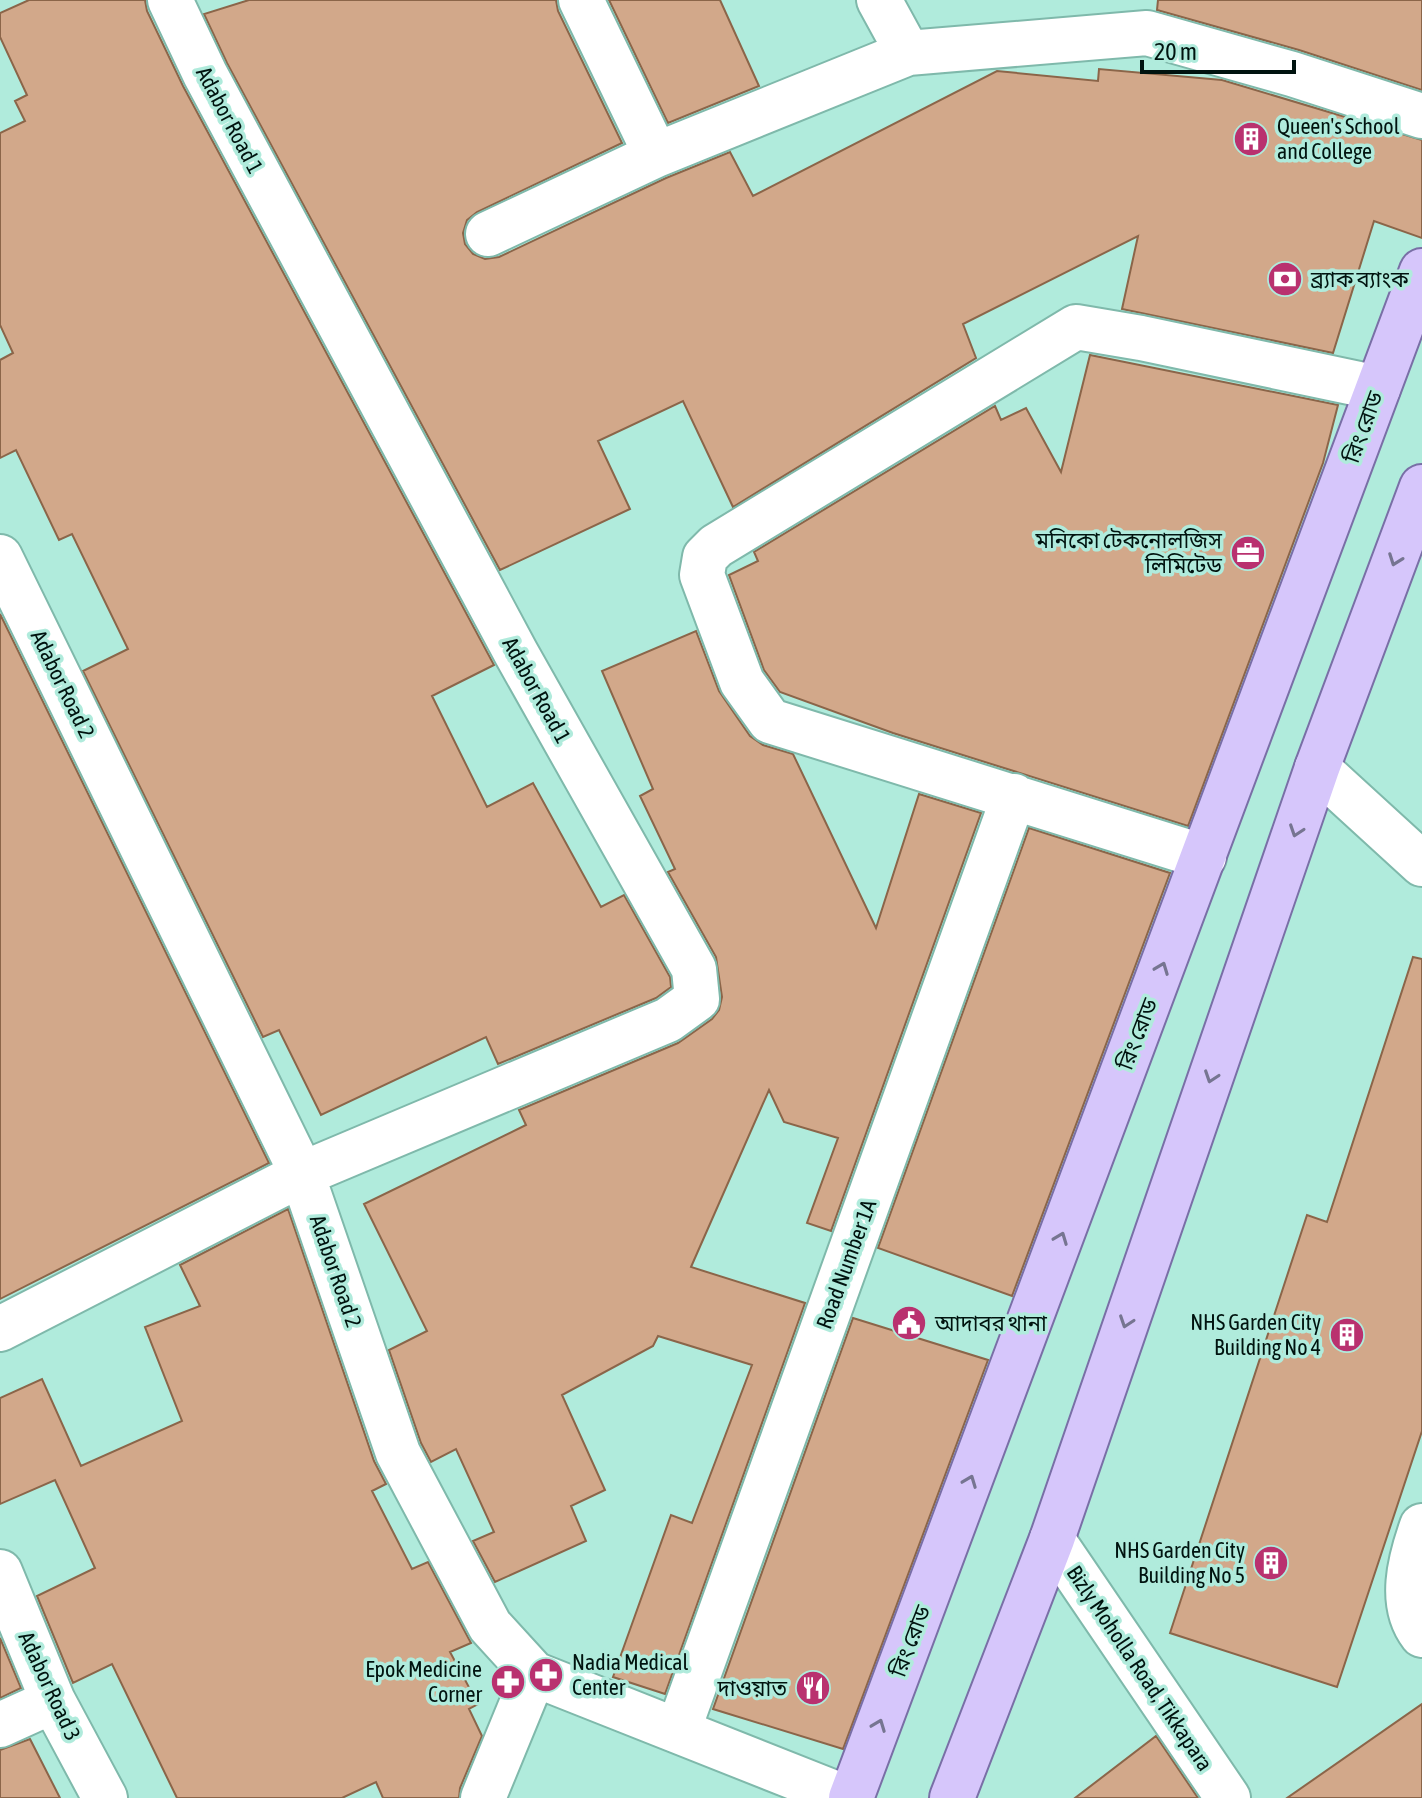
<svg xmlns="http://www.w3.org/2000/svg" width="1422" height="1798" font-family="'Asap Condensed','Noto Sans Bengali',sans-serif">
	<rect width="100%" height="100%" fill="#b0ebdc"/>
	<path fill="#d2a88a" stroke="#8b6549" stroke-width="2" d="M29 0H145L147 11 183 86 494 665 432 696 487 807 533 783 601 907 624 895 670 977 671 987 656 998 498 1064 486 1037 321 1115 279 1030 263 1037 83 671 128 649 72 534 59 540 16 450 0 458V360L13 353 0 325V133L25 121 15 101 27 95 0 37V13Z
		M249 0H556L558 11 622 143 477 212 467 220 463 233 465 244 473 254 485 259 499 257 666 178 730 152 753 196 997 71 1098 81 1099 69 1222 80 1422 140V238L1374 221 1333 353 1122 309 1138 236 963 324 976 358 733 507 683 401 598 441 630 509 500 570 227 63 204 14Z
		M609 0H720L759 86 668 123Z
		M1158 0H1422V90L1299 50 1157 10Z
		M1090 355 1338 405 1323 463 1188 826 893 733 780 692 764 670 729 575 758 561 754 552 995 406 1001 420 1026 408 1061 472Z
		M0 614 269 1163 0 1299Z
		M696 631 719 691 750 736 763 745 793 754 876 928 919 794 981 813 831 1231 807 1223 838 1138 784 1122 769 1090 691 1267 805 1303 665 1694 613 1677 671 1515 692 1523 752 1365 658 1336 653 1346 562 1395 605 1490 571 1506 586 1541 495 1582 473 1541 494 1532 456 1449 431 1462 421 1443 389 1350 427 1331 364 1204 526 1125 519 1110 678 1043 712 1019 719 1010 722 997 716 957 668 872 675 869 640 796 653 789 602 671Z
		M1029 828 1170 873 1012 1296 878 1248Z
		M1413 957 1422 959V1431L1337 1687 1170 1633 1307 1215 1327 1222Z
		M288 1209 374 1461 386 1484 372 1491 412 1569 428 1562 471 1643 450 1652 478 1704 469 1709 482 1736 460 1788 459 1798H383L376 1782 342 1798H177L112 1664 73 1683 37 1596 95 1568 55 1480 0 1504V1398L42 1379 81 1466 182 1421 145 1327 200 1306 180 1265Z
		M853 1318 988 1360 843 1749 713 1709Z
		M0 1638 21 1688 0 1698Z
		M1422 1704V1798H1287Z
		M1156 1736 1198 1798H1075Z
		M30 1739 60 1798H0V1750Z"/>
	<g fill="none" stroke-linecap="round" stroke-linejoin="round">
		<g stroke="#7fb9ab" stroke-width="48">
			<path id="minor" d="M879 0 908 53
				M656 155 908 53 1147 33 1292 74 1422 116
				M488 234 656 155 581 0
				M0 557 302 1174 398 1453 490 1626 534 1674 847 1798
				M1317 768 1422 864
				M1204 857 770 721 742 682 702 575 705 557 716 546 1076 327 1141 338 1378 388
				M0 1329 302 1174 668 1020 697 999 694 969 516 653 205 74 170 0
				M1422 1526C1410 1560 1398 1604 1422 1635
				M1052 1539 1228 1798
				M0 1572 53 1701 105 1798
				M0 1725 53 1701
				M678 1731 1014 796
				M483 1798 534 1674"/>
		</g>
		<g stroke="#796fa6" stroke-width="48">
			<path id="major" d="M851 1798 1422 271
				M952 1798 1052 1539 1317 768 1422 487"/>
		</g>
		<use href="#minor" stroke="#fff" stroke-width="44"/>
		<use href="#major" stroke="#d6c6fb" stroke-width="44"/>
	</g>
	<defs><path id="oneway-chevron" d="M-2-3.5L2.5 0L-2 3.5" fill="none" stroke-width="1.6" stroke-linecap="round" stroke-linejoin="round" transform="scale(2)"/></defs>
	<g stroke="#767591">
		<use href="#oneway-chevron" transform="translate(1395 560) rotate(110)"/>
		<use href="#oneway-chevron" transform="translate(1296 831) rotate(109)"/>
		<use href="#oneway-chevron" transform="translate(1162 968) rotate(-69)"/>
		<use href="#oneway-chevron" transform="translate(1211 1077) rotate(109)"/>
		<use href="#oneway-chevron" transform="translate(1061 1238) rotate(-69)"/>
		<use href="#oneway-chevron" transform="translate(1126 1322) rotate(109)"/>
		<use href="#oneway-chevron" transform="translate(970 1481) rotate(-69)"/>
		<use href="#oneway-chevron" transform="translate(879 1725) rotate(-69)"/>
	</g>
	<defs>
		<g id="building-disc" transform="scale(1.8)"><circle r="9.5" fill="#b9316f" stroke="#b0ebdc"/><path d="M-4-6H4V6H1V3H-1V6H-4ZM-2.5-4.3h1.7v1.8h-1.7ZM.8-4.3h1.7v1.8H.8ZM-2.5-1h1.7V.8h-1.7ZM.8-1h1.7V.8H.8Z" fill="#fff"/></g>
		<g id="bank-disc" transform="scale(1.8)"><circle r="9.5" fill="#b9316f" stroke="#b0ebdc"/><path d="M-6-4H6V4H-6ZM0-2.3a2.3 2.3 0 1 0 0 4.6a2.3 2.3 0 1 0 0-4.6Z" fill="#fff"/></g>
		<g id="office-disc" transform="scale(1.8)"><circle r="9.5" fill="#b9316f" stroke="#b0ebdc"/><path d="M-6-3h4V-5.5h4V-3h4V5H-6ZM-1-4.5V-3h2v-1.5ZM-6 0V1H6V0Z" fill="#fff"/></g>
		<g id="civic-disc" transform="scale(1.8)"><circle r="9.5" fill="#b9316f" stroke="#b0ebdc"/><path d="M-.6-6.5H3V-4.5H.6V-3L4-1V1h2V6H-6V1h2V-1L-.6-3ZM-1.2 2.5V6h2.4V2.5Z" fill="#fff"/></g>
		<g id="pharmacy-disc" transform="scale(1.8)"><circle r="9.5" fill="#b9316f" stroke="#b0ebdc"/><path d="M-2-6h4v4h4v4h-4v4h-4v-4h-4v-4h4Z" fill="#fff"/></g>
		<g id="restaurant-disc" transform="scale(1.8)"><circle r="9.5" fill="#b9316f" stroke="#b0ebdc"/><path d="M-5-6h1v4h1v-4h1v4h1v-4h1v5L-1.5 .5V6h-2V.5L-5-1ZM5-6V6H3V1.5H1.5Q1.5-4 5-6Z" fill="#fff"/></g>
	</defs>
	<g fill-rule="evenodd">
		<use href="#building-disc" x="1251" y="139"/>
		<use href="#bank-disc" x="1285" y="279"/>
		<use href="#office-disc" x="1248" y="553"/>
		<use href="#civic-disc" x="909" y="1323"/>
		<use href="#building-disc" x="1347" y="1335"/>
		<use href="#building-disc" x="1271" y="1563"/>
		<use href="#pharmacy-disc" x="546" y="1675"/>
		<use href="#pharmacy-disc" x="508" y="1682"/>
		<use href="#restaurant-disc" x="813" y="1688"/>
	</g>
	<g text-anchor="middle" stroke-width="7" stroke-linejoin="round" paint-order="stroke">
		<g font-size="22" fill="#00130f" stroke="#b0ebdc">
			<text transform="translate(230 120) rotate(62)" y="8">Adabor Road 1</text>
			<text transform="translate(1363 427) rotate(-70)" y="8">রিং রোড</text>
			<text transform="translate(63 684) rotate(64)" y="8">Adabor Road 2</text>
			<text transform="translate(537 690) rotate(61)" y="8">Adabor Road 1</text>
			<text transform="translate(1137 1034) rotate(-69)" y="8">রিং রোড</text>
			<text transform="translate(846 1264) rotate(-70)" y="8">Road Number 1A</text>
			<text transform="translate(336 1271) rotate(71)" y="8">Adabor Road 2</text>
			<text transform="translate(910 1641) rotate(-69)" y="8">রিং রোড</text>
			<text transform="translate(1140 1668) rotate(56)" y="8">Bizly Moholla Road, Tikkapara</text>
			<text transform="translate(50 1686) rotate(65)" y="8">Adabor Road 3</text>
		</g>
		<g font-size="22" fill="#00130f" stroke="#b0ebdc" text-anchor="end">
			<text x="1277" y="134" text-anchor="start">Queen's School<tspan x="1277" dy="25">and College</tspan></text>
			<text x="1311" y="287" text-anchor="start">ব্র্যাক ব্যাংক</text>
			<text x="1222" y="548">মনিকো টেকনোলজিস<tspan x="1222" dy="25">লিমিটেড</tspan></text>
			<text x="1321" y="1330">NHS Garden City<tspan x="1321" dy="25">Building No 4</tspan></text>
			<text x="935" y="1331" text-anchor="start">আদাবর থানা</text>
			<text x="1245" y="1558">NHS Garden City<tspan x="1245" dy="25">Building No 5</tspan></text>
			<text x="572" y="1670" text-anchor="start">Nadia Medical<tspan x="572" dy="25">Center</tspan></text>
			<text x="482" y="1677">Epok Medicine<tspan x="482" dy="25">Corner</tspan></text>
			<text x="787" y="1696">দাওয়াত</text>
		</g>
	</g>
	<path d="M1142 60v12h152v-12" fill="none" stroke="#00130f" stroke-width="4"/>
	<text x="1154" y="60" font-size="24" fill="#00130f" stroke="#b0ebdc" stroke-width="6" paint-order="stroke">20 m</text>
</svg>
